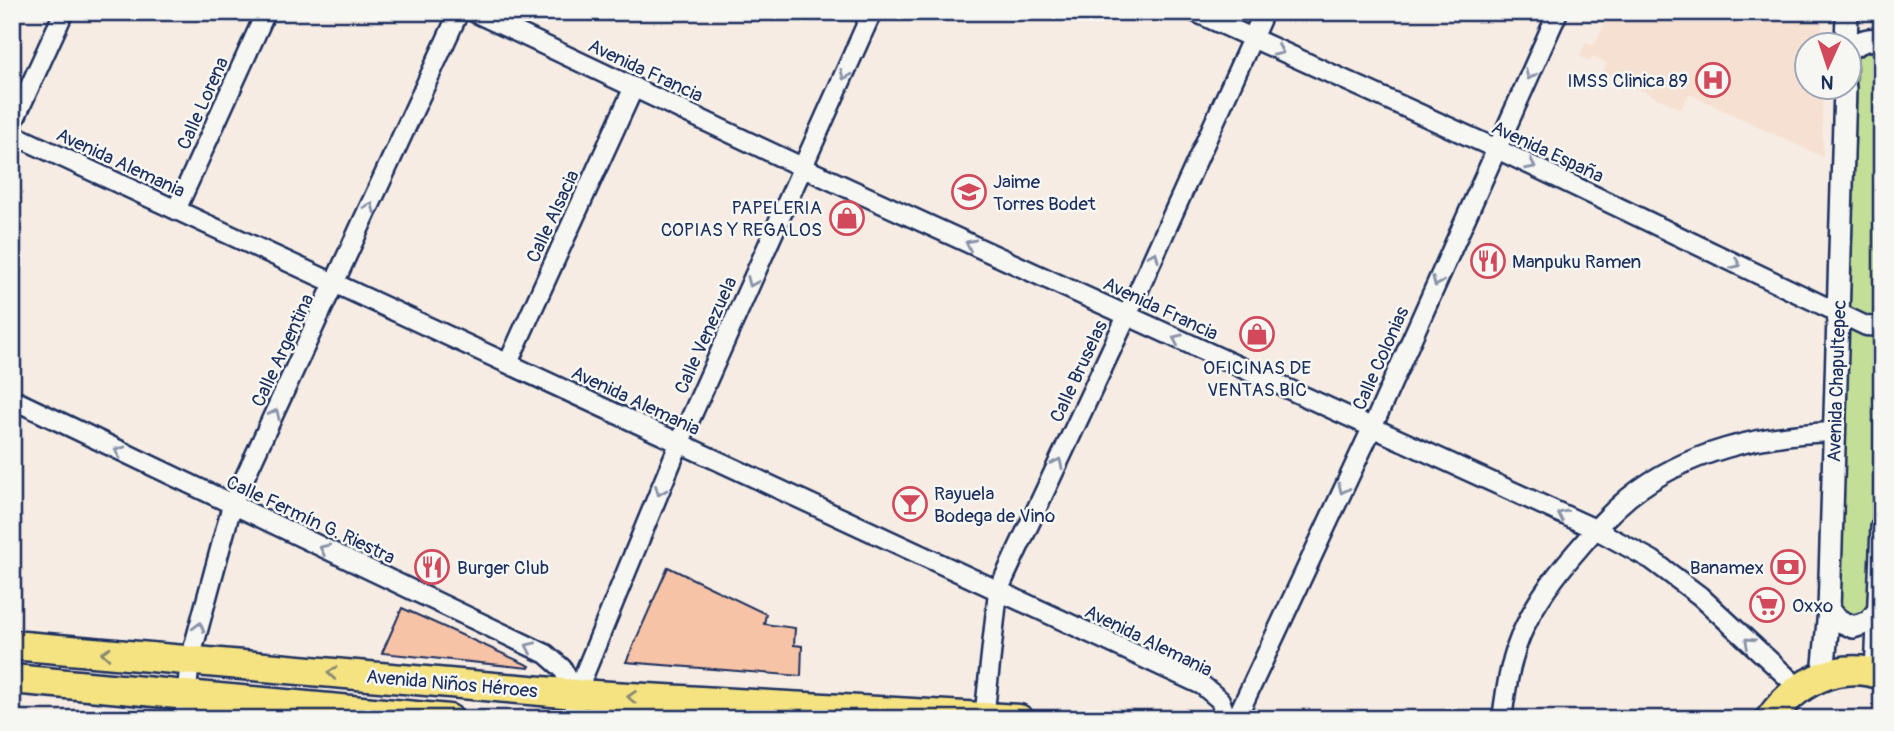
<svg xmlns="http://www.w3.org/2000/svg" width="1894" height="731" font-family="Pangolin,sans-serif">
	<rect width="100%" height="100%" fill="#f6ece3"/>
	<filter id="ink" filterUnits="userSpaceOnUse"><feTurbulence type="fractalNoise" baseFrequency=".0143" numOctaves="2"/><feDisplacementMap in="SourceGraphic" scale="14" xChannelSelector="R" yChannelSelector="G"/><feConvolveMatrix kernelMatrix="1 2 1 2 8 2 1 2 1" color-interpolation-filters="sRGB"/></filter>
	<g filter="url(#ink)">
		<path fill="#f6e0d1" d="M1602 12H1821L1822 45 1806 46V88H1822L1823 157 1689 94 1681 109 1603 72 1607 63 1592 56 1590 61 1580 56 1586 42 1594 46 1605 23 1599 20Z"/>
		<path fill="#c3de96" stroke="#6f867a" stroke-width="2" d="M1882 45V250L1879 318 1866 319 1850 310 1858 52Z
			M1849 327 1879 334 1869 610 1862 620 1841 612 1840 608Z"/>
		<path fill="#f6c3a6" stroke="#1b2f5e" stroke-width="2" d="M668 567 766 614 764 624 795 628 794 645 802 646 801 676 626 662Z
			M402 608 530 666 529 668 382 653Z"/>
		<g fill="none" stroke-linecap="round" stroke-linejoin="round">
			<g stroke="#1b2f5e" stroke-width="23">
				<path id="minor" d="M474 12 804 168 1595 529 1652 560 1700 596 1799 688
					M1195 12 1497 149 1866 326 1882 327
					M12 125 64 12
					M12 134 1202 685 1220 700 1227 719
					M176 210 266 12
					M508 363 634 87
					M12 399 546 654 562 668 576 694
					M184 719 190 660 232 505 459 12
					M574 719 576 694 679 444 872 12
					M984 719 998 591 1127 316 1264 12
					M1236 719 1372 428 1558 12
					M1502 719C1506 688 1511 654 1525 626 1539 596 1559 571 1580 547 1595 529 1611 512 1629 497 1686 451 1762 434 1834 432"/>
			</g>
			<g stroke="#1b2f5e" stroke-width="26">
				<path id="tertiary" d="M1846 46 1847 12
					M1848 49C1860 42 1868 37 1882 41
					M1829 610 1838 620 1853 627 1869 622 1878 611
					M1876 673 1882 527
					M1823 675 1829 610 1845 88"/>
			</g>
			<g stroke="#1b2f5e" stroke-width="33">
				<path id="primary" d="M12 645 576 694 1019 719
					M12 679 449 719
					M1770 719C1795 683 1838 660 1882 675"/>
			</g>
			<use href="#minor" stroke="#f6f6f2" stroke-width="18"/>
			<use href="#tertiary" stroke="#f6f6f2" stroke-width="21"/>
			<use href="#primary" stroke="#f5e382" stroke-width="28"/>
		</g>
		<defs><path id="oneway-chevron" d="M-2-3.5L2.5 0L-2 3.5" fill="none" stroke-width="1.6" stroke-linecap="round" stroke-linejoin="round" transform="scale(1.75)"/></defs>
		<g stroke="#8892a8">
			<use href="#oneway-chevron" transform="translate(1279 51) rotate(24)"/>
			<use href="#oneway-chevron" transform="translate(845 75) rotate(114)"/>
			<use href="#oneway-chevron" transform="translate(1530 75) rotate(114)"/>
			<use href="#oneway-chevron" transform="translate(1531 165) rotate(26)"/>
			<use href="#oneway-chevron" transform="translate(370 207) rotate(-66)"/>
			<use href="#oneway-chevron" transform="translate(970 244) rotate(-155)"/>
			<use href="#oneway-chevron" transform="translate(1154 256) rotate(-66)"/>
			<use href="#oneway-chevron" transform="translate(1736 264) rotate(26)"/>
			<use href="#oneway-chevron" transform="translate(752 282) rotate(114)"/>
			<use href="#oneway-chevron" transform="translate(1437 282) rotate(114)"/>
			<use href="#oneway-chevron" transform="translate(1177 339) rotate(-155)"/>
			<use href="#oneway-chevron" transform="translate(275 414) rotate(-65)"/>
			<use href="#oneway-chevron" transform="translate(119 451) rotate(-154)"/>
			<use href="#oneway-chevron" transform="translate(1058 463) rotate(-65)"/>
			<use href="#oneway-chevron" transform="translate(1343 489) rotate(115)"/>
			<use href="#oneway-chevron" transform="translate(660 491) rotate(112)"/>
			<use href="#oneway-chevron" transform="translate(1562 515) rotate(-156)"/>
			<use href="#oneway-chevron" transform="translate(324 549) rotate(-155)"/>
			<use href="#oneway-chevron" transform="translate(199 627) rotate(-75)"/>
			<use href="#oneway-chevron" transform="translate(1749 642) rotate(-137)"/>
			<use href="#oneway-chevron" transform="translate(530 647) rotate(-155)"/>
		</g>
		<g stroke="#888970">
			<use href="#oneway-chevron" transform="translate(106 653) rotate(-175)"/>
			<use href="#oneway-chevron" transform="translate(332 673) rotate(-175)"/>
			<use href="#oneway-chevron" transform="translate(632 697) rotate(-177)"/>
		</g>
	</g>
	<defs>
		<g id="hospital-ring" transform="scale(1.75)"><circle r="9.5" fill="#f6f6f2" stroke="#d1495b" stroke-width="1.5"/><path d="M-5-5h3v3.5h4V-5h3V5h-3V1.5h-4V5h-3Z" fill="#d1495b"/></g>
		<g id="school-ring" transform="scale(1.75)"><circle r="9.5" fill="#f6f6f2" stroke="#d1495b" stroke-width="1.5"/><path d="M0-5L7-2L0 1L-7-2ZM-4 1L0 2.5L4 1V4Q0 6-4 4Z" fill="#d1495b"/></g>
		<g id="shop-ring" transform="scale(1.75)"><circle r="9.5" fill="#f6f6f2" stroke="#d1495b" stroke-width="1.5"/><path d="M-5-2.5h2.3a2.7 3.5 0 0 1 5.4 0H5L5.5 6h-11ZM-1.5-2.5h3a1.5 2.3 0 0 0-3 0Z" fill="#d1495b"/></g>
		<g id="restaurant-ring" transform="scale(1.75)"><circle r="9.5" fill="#f6f6f2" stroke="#d1495b" stroke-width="1.5"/><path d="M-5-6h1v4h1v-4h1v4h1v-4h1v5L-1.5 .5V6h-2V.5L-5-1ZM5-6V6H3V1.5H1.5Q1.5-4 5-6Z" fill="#d1495b"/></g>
		<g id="bar-ring" transform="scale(1.75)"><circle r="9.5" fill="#f6f6f2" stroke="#d1495b" stroke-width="1.5"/><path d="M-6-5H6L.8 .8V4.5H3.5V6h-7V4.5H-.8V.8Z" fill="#d1495b"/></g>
		<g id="bank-ring" transform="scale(1.75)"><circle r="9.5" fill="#f6f6f2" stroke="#d1495b" stroke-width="1.5"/><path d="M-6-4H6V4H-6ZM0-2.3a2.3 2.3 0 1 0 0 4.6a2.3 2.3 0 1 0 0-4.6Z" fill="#d1495b"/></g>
		<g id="supermarket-ring" transform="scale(1.75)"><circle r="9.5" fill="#f6f6f2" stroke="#d1495b" stroke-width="1.5"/><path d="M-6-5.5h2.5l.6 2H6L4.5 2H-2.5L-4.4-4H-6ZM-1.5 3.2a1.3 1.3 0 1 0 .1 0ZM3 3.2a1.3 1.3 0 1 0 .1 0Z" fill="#d1495b"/></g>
	</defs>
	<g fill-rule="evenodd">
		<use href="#hospital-ring" x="1713" y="80"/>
		<use href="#school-ring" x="969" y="192"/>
		<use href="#shop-ring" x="847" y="218"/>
		<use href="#restaurant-ring" x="1488" y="261"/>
		<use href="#shop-ring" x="1257" y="334"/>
		<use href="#bar-ring" x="910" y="504"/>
		<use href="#restaurant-ring" x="432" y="567"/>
		<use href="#bank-ring" x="1788" y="567"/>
		<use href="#supermarket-ring" x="1767" y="605"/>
	</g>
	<g text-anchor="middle" stroke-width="5" stroke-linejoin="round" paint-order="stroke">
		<g font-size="19" fill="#1b2f5e" stroke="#f6f6f2">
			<text transform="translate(646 70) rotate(25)" y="7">Avenida Francia</text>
			<text transform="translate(202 103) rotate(-66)" y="7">Calle Lorena</text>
			<text transform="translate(1548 151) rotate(25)" y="7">Avenida España</text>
			<text transform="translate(121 162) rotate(25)" y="7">Avenida Alemania</text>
			<text transform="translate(552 216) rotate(-65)" y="7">Calle Alsacia</text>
			<text transform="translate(1161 308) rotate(25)" y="7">Avenida Francia</text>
			<text transform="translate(705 335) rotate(-66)" y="7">Calle Venezuela</text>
			<text transform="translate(282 350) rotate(-65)" y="7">Calle Argentina</text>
			<text transform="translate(1380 358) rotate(-66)" y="7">Calle Colonias</text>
			<text transform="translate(1078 371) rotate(-65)" y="7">Calle Bruselas</text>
			<text transform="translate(1836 381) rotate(-88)" y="7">Avenida Chapultepec</text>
			<text transform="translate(636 400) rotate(25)" y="7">Avenida Alemania</text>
			<text transform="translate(311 519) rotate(25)" y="7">Calle Fermín G. Riestra</text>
			<text transform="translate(1149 640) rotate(26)" y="7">Avenida Alemania</text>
			<text transform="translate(452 683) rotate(5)" y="7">Avenida Niños Héroes</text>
		</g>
		<g font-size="19" fill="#1b2f5e" stroke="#f6f6f2" text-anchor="start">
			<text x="1688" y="87" text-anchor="end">IMSS Clinica 89</text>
			<text x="993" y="188">Jaime<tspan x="993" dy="22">Torres Bodet</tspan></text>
			<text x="822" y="214" text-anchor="end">PAPELERIA<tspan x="822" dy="22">COPIAS Y REGALOS</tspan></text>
			<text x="1512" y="268">Manpuku Ramen</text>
			<text x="1257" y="374" text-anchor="middle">OFICINAS DE<tspan x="1257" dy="22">VENTAS BIC</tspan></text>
			<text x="934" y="500">Rayuela<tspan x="934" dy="22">Bodega de Vino</tspan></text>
			<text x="457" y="574">Burger Club</text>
			<text x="1764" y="574" text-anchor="end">Banamex</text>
			<text x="1792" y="612">Oxxo</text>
		</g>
	</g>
	<rect width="1894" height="731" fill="none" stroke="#f6f6f2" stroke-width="42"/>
	<rect x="21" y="21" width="1852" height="689" fill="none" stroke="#1b2f5e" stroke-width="2.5" filter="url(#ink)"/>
	<g transform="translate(1828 66) rotate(183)"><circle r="33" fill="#f6f6f2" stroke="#9ea6b7" stroke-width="2"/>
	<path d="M0-5L12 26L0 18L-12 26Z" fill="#d1495b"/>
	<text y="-10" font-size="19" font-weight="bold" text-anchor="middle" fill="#1b2f5e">N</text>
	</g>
</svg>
